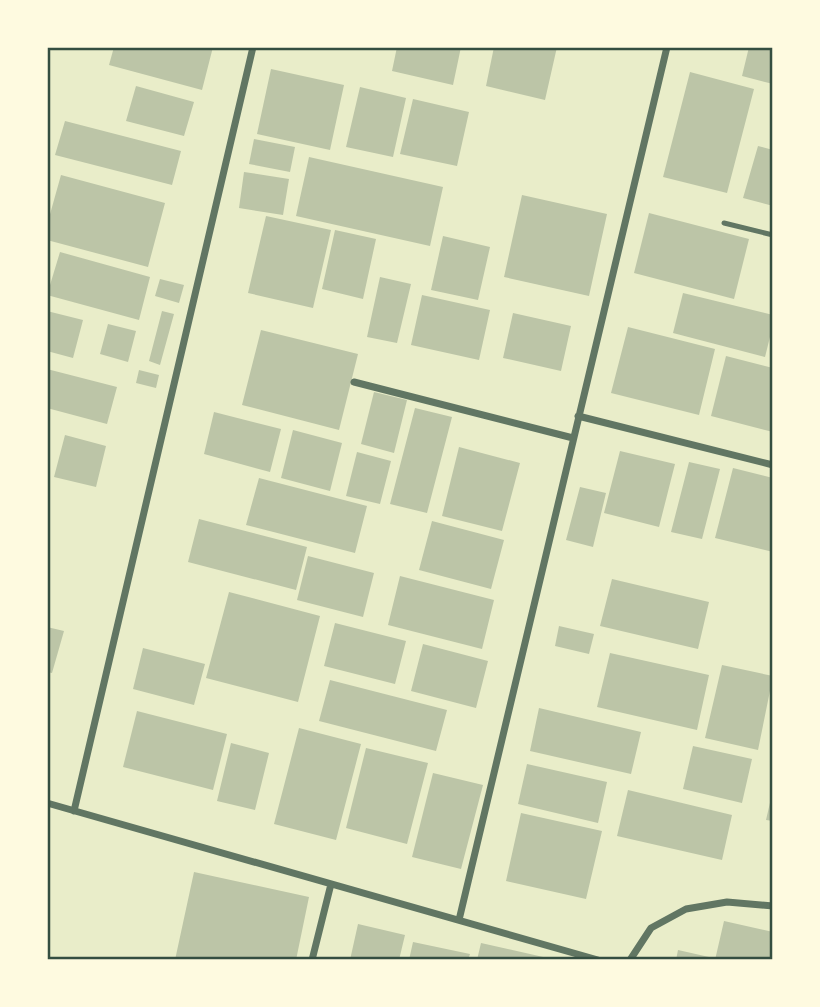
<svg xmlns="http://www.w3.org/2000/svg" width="820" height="1007" font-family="'Work Sans',sans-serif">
	<rect width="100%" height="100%" fill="#e9edc9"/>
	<path fill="#bcc5a7" d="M114 47H213L202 90 109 65Z
		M397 47H461L453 85 392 71Z
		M494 47H557L545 100 486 86Z
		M749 47H773V84L742 76Z
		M271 69 344 85 330 150 257 134Z
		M690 72 754 89 727 193 663 177Z
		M136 86 194 102 184 136 126 121Z
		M360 87 406 98 393 157 346 147Z
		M413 99 469 112 457 166 400 154Z
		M65 121 181 151 172 185 55 155Z
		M254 139 295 147 290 172 249 164Z
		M758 146 773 150V206L743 198Z
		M309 157 443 187 430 246 296 216Z
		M244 172 289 179 283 215 239 208Z
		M61 175 165 203 148 267 47 240V225Z
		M522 195 607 214 589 296 504 277Z
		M649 213 749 239 734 299 634 273Z
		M266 216 331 230 313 308 248 293Z
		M335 230 376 239 363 299 322 289Z
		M443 236 490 247 478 300 431 290Z
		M60 252 150 277 139 320 47 295Z
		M380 277 411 284 397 343 367 337Z
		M160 279 184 285 179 303 155 296Z
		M683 293 773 315V325L765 357 673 333Z
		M422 295 490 310 479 360 411 345Z
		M47 311 83 320 73 358 47 351Z
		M162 311 174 314 160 365 149 361Z
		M513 313 571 326 561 371 503 358Z
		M108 324 136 331 128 362 100 354Z
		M628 327 715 349 699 415 611 393Z
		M261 330 358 354 339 430 242 405Z
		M726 356 773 368V432L711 416Z
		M47 369 117 387 107 424 47 408Z
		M139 370 159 375 156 388 136 383Z
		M374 392 407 400 394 453 361 444Z
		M415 408 452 417 427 513 390 504Z
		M214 412 281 429 270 472 204 454Z
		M293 430 342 443 330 491 281 478Z
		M65 435 106 446 96 487 54 477Z
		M459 447 520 463 502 531 442 516Z
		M620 451 675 464 659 527 604 513Z
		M357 452 391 461 380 504 346 496Z
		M689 462 720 469 702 539 671 532Z
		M733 468 773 478V552L715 538Z
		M259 478 367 506 355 553 246 525Z
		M580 487 606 493 593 547 566 540Z
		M199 519 307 547 296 590 188 562Z
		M432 521 504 540 491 589 419 570Z
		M308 556 374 573 363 617 297 600Z
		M400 576 494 600 482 649 388 625Z
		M612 579 709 602 698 649 600 626Z
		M229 592 320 616 298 702 206 678Z
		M335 623 406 641 395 684 324 666Z
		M559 626 594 634 589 654 555 646Z
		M47 627 64 631 52 673 47 672Z
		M423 644 488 661 476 708 411 691Z
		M143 648 205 664 194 705 133 689Z
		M610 653 709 675 697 730 597 707Z
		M722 665 773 676 758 750 705 738Z
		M330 680 447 710 436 751 319 721Z
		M539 708 641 732 631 774 530 751Z
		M137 711 227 734 213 790 123 767Z
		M299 728 361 744 336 840 274 824Z
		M231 743 269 753 255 810 217 801Z
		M693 746 752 759 742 803 683 789Z
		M366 748 428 763 407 844 346 828Z
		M527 764 607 782 598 823 518 804Z
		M433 773 483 785 461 869 412 857Z
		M628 790 732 815 722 860 617 836Z
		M772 794H773V821L766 820Z
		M521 813 602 831 586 899 506 881Z
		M194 872 309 897 296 960H175Z
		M724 921 773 932V960H715Z
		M358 924 405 935 399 960H350Z
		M413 942 470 954 468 960H409Z
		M481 943 552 959V960H477Z
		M678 950 709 957V960H676Z"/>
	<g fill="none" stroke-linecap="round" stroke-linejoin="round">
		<path stroke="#617663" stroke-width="5" d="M724 223 773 235"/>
		<path stroke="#617663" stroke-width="7" d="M354 382 573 438
			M578 416 773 465
			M47 803 598 960
			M74 811 253 47
			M459 920 667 47
			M312 960 331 884
			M630 960 651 928 686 909 727 902 773 906"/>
	</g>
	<rect width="820" height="1007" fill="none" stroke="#fefae0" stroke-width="98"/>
	<rect x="49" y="49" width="722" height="909" fill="none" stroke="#344e41" stroke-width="2.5"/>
</svg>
